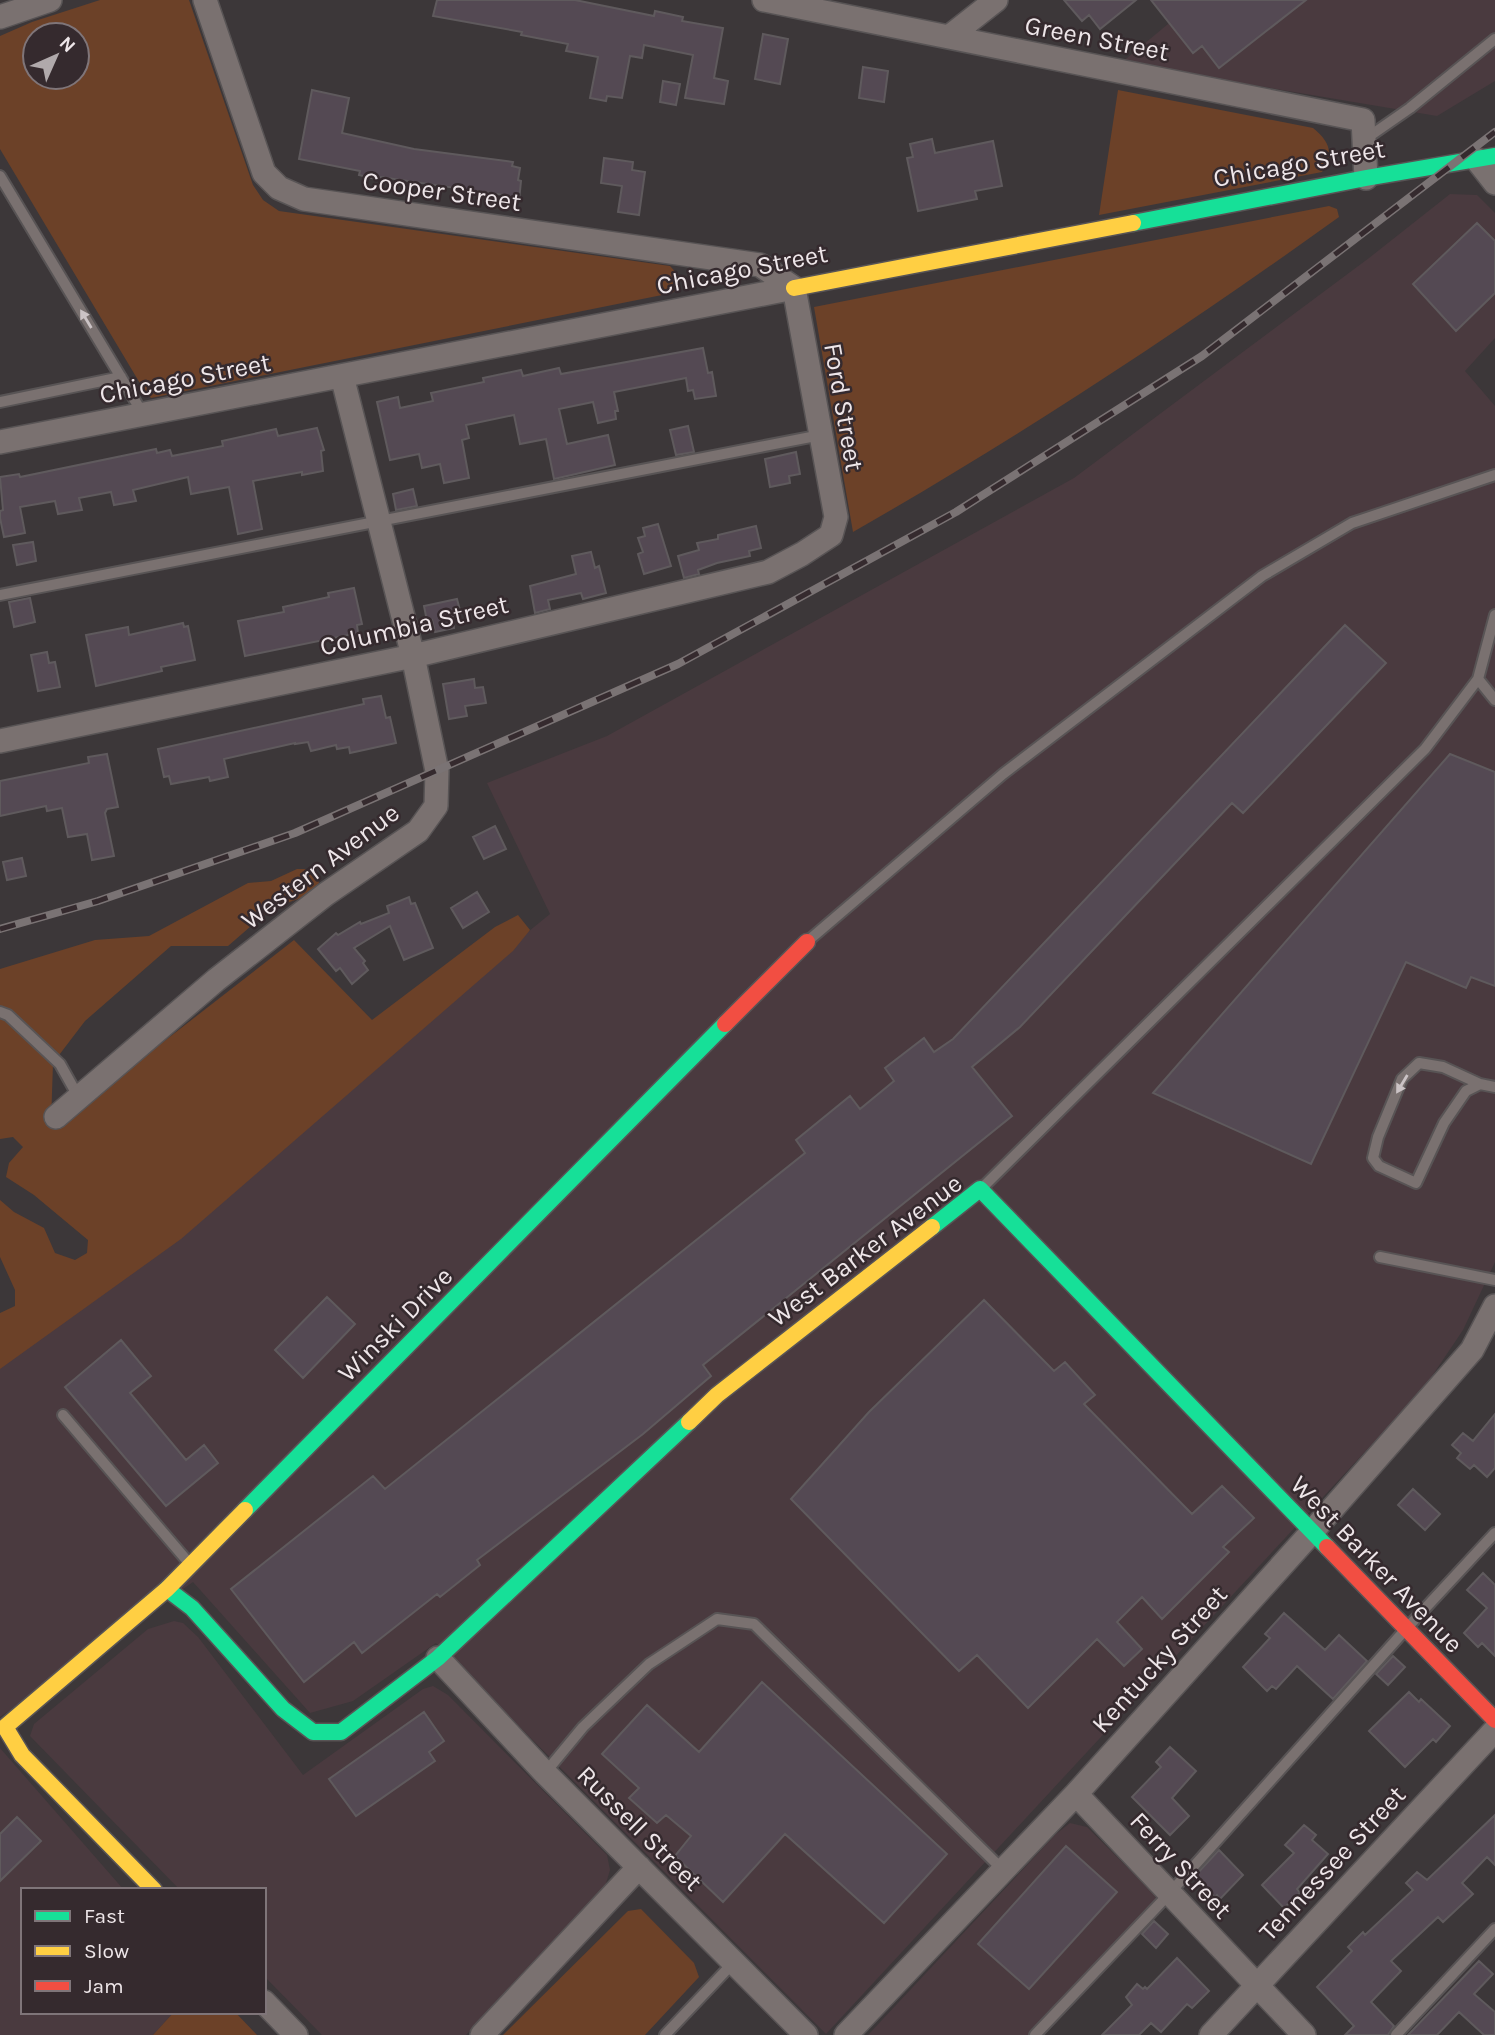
<svg xmlns="http://www.w3.org/2000/svg" width="1495" height="2035" font-family="Karla,sans-serif">
	<rect width="100%" height="100%" fill="#3c3739"/>
	<path fill="#4a3a3f" d="M1197 0H1495V81L1437 116 1121 63Z
		M1450 194 1477 195 1495 213V338L1465 371 1495 406V1262L1463 1330 1424 1388 826 2034 436 1643 353 1701 310 1713 193 1582 0 1717V1361L550 914 487 783 607 736 1074 478 1369 258Z
		M174 1621 183 1623 198 1637 303 1775 423 1689 433 1686 448 1695 607 1855 610 1870 604 1890 566 1933 466 2035H322L264 1976V1890H180L30 1736 34 1724 148 1629Z
		M0 1748 124 1890H23V2012H174L153 2035H0Z
		M1070 1823 1087 1827 1163 1903 1036 2035H868L1056 1834Z"/>
	<path fill="#6c4128" fill-rule="evenodd" d="M100 0H189L253 185 263 200 279 211 670 266 680 277 679 287 672 293 151 398 144 390 0 149V36L32 22ZM35 35H77V77H35Z
		M1118 90 1313 128C1329 141 1335 153 1322 172L1099 215Z
		M1329 206 1337 209 1339 217C1182 330 1021 436 853 532L814 307Z
		M297 869H315L319 883 307 896 272 908 228 946H171L85 1021 53 1063 51 1123 67 1117 294 940 372 1020 495 927 518 915 530 930 513 951 181 1239 0 1369V1313L15 1306V1290L0 1257V1200L14 1212 44 1228 55 1253 75 1260 87 1253 88 1240 34 1195 6 1177 9 1163 23 1147 13 1137 0 1139V969L95 940 149 936 248 883 271 881Z
		M641 1909 694 1963 699 1977 645 2035H503L628 1911Z
		M174 2012H235L257 2035H153Z"/>
	<path fill="#544953" stroke="#5f5a5d" stroke-width="2" d="M437 0H575L654 16 655 11 683 17 682 21 723 28 714 78 728 81 724 104 685 98 693 55 644 45 642 58 630 56 622 98 607 96 606 101 590 98 598 57 566 51 568 44 521 35 522 32 433 16Z
		M1064 0H1136L1100 29 1089 15 1082 21Z
		M1151 0H1306L1219 68 1202 46 1193 53Z
		M763 34 788 39 780 84 755 79Z
		M863 67 888 71 884 102 859 98Z
		M663 81 680 84 676 105 660 102Z
		M312 90 349 98 342 133 414 149 513 162 512 166 520 168 518 180 521 181 519 201 503 199 504 195 381 177 380 180 359 175 360 171 299 159Z
		M932 139 935 153 993 141 1002 186 975 191 977 199 918 211 907 158 913 157 910 144Z
		M604 158 633 162 632 170 645 172 639 215 618 212 622 186 601 183Z
		M1477 223 1495 241V293L1456 331 1413 284Z
		M703 348 708 373 712 372 716 396 695 399 693 390 688 391 686 378 614 392 618 411H615L616 419 598 423 593 402 559 409 567 444 608 435 615 465 554 479 546 439 520 444 514 415 466 425 469 438 462 440 469 478 444 483 440 464 422 468 419 454 390 460 377 402 398 397 400 408 433 401 431 393 484 382 483 378 521 370 523 376 559 368 561 374Z
		M688 426 694 452 676 455 670 430Z
		M317 428 324 450 321 451 323 471 302 475V472L253 481 262 529 238 534 229 487 191 494 188 477 133 490 136 501 114 505 111 492 79 498 82 510 58 514 55 501 20 507 25 533 4 537 0 518V511L3 510 0 477 19 474 20 477 156 449 157 453 170 450 172 456 223 446 222 441 276 429 278 436Z
		M796 452 800 474 789 476 790 483 770 487 765 459Z
		M413 489 417 506 396 510 393 494Z
		M658 524 671 566 644 574 638 554 643 552 638 538 645 536 643 528Z
		M756 526 761 548 749 551 750 556 717 563 698 570 699 574 684 578 678 556 699 550 697 543 718 539V535Z
		M33 542 36 561 17 565 13 545Z
		M591 552 595 568 599 566 606 593 583 599 581 593 548 600 550 609 535 613 530 586 576 574 572 556Z
		M354 588 362 624 357 625 358 633 245 656 238 621 284 612 283 607 329 597 328 593Z
		M30 598 35 622 14 627 9 602Z
		M457 599 461 614 452 616 454 628 435 632 432 620 427 621 424 606Z
		M183 623 184 627 188 626 195 660 161 667 162 671 96 686 86 635 128 627 129 635Z
		M1345 625 1386 663 1243 813 1232 803 1020 1027 972 1067 1012 1116 703 1365 711 1376 643 1434 477 1560 480 1565 440 1597 437 1594 362 1653 354 1642 304 1682 231 1589 373 1476 385 1489 805 1153 796 1140 850 1096 860 1109 894 1081 885 1068 924 1038 934 1052 953 1039Z
		M47 652 49 663 55 662 60 687 38 691 31 655Z
		M474 679 475 688 483 687 486 703 465 706 467 716 449 719 443 684Z
		M381 696 386 718 390 717 396 743 350 753 349 747 337 749 336 745 311 751 308 742 295 744V743L224 759 228 777 210 781 209 777 171 784 169 776 164 777 158 749 364 704 363 699Z
		M107 754 118 807 107 809 105 813 114 856 92 860 87 834 68 837 62 808 47 811 46 806 0 816V781L89 763 88 757Z
		M1450 754 1495 772V986L1471 977 1466 988 1406 962 1311 1164 1153 1093Z
		M495 826 506 849 484 859 473 837Z
		M22 858 26 876 7 880 3 862Z
		M477 892 489 912 463 928 451 908Z
		M409 897 411 904 415 903 433 948 404 960 390 926 354 948 365 961 363 963 368 970 352 984 340 968 336 971 318 949 336 933 338 935 360 922 361 924 389 913 387 906Z
		M327 1297 355 1324 303 1378 275 1350Z
		M984 1300 1054 1371 1065 1362 1095 1395 1084 1404 1192 1514 1222 1486 1254 1518 1223 1547 1229 1552 1162 1619 1142 1597 1117 1622 1142 1649 1124 1666 1097 1639 1028 1708 977 1655 959 1671 791 1499 869 1412Z
		M121 1340 151 1376 130 1393 186 1460 204 1445 218 1463 166 1506 65 1387Z
		M1495 1414V1468L1487 1477 1474 1465 1470 1469 1457 1458 1461 1453 1452 1445 1463 1433 1473 1441Z
		M1413 1489 1440 1514 1425 1530 1398 1505Z
		M1483 1573 1495 1585V1656L1482 1643 1478 1647 1464 1633 1487 1608 1467 1590Z
		M1284 1613 1325 1650 1339 1635 1367 1661 1333 1699 1297 1666 1276 1689 1272 1686 1267 1691 1243 1667 1270 1638 1265 1634Z
		M1393 1656 1405 1667 1388 1685 1376 1674Z
		M762 1682 947 1854 884 1923 785 1834 723 1902 675 1856 691 1836 666 1815 657 1823 629 1798 639 1788 602 1754 647 1705 699 1752Z
		M1409 1692 1419 1702 1421 1699 1450 1726 1436 1742 1433 1739 1405 1767 1369 1731Z
		M424 1712 444 1741 429 1752 435 1761 356 1816 329 1779Z
		M1170 1747 1196 1771 1172 1798 1189 1816 1170 1835 1132 1797 1161 1767 1156 1762Z
		M1495 1815V1865L1487 1857 1462 1883 1473 1894 1443 1922 1438 1917 1391 1961 1401 1971 1371 2002 1394 2026 1388 2035H1345L1354 2026 1317 1987 1352 1951 1348 1947 1363 1932 1365 1935 1413 1890 1406 1883 1417 1872 1427 1880Z
		M17 1817 41 1841 0 1881V1834Z
		M1304 1825 1316 1835 1312 1840 1328 1854 1297 1889 1300 1893 1284 1908 1262 1885 1294 1853 1285 1845Z
		M1066 1846 1117 1892 1029 1989 978 1944Z
		M1219 1850 1243 1875 1220 1899 1217 1895 1215 1897 1194 1877Z
		M1154 1921 1168 1934 1156 1948 1142 1934Z
		M1177 1958 1209 1991 1192 2008 1187 2004 1161 2032 1151 2023 1139 2035H1102L1132 2005 1126 1997 1137 1984 1143 1989 1145 1987 1147 1989Z
		M1479 1961 1493 1974 1474 1994 1495 2012V2035H1484L1459 2012 1437 2035H1408Z"/>
	<g fill="none" stroke-linecap="round" stroke-linejoin="round">
		<g stroke="#585455" stroke-width="14">
			<path id="lane" d="M1364 140 1410 108 1495 39
				M0 176 143 414
				M0 402 121 377
				M0 595 821 435
				M1495 615 1478 679 1495 700
				M809 940 1003 774 1262 576 1352 523 1495 475
				M0 1012 8 1015 60 1064 79 1098
				M1480 1084 1466 1091 1444 1123 1416 1183 1379 1166 1373 1158 1378 1137 1402 1079 1419 1063 1443 1067 1480 1084 1495 1087
				M982 1188 1425 749 1478 679
				M1380 1257 1495 1280
				M63 1415 189 1563
				M545 1773 583 1727 649 1664 717 1619 754 1624 1003 1870
				M665 2035 734 1962
				M1035 2035 1169 1894 1406 1629 1495 1533
				M1396 2035 1495 1929"/>
		</g>
		<g stroke="#585455" stroke-width="26">
			<path id="street" d="M205 0 264 173 279 188 304 199 760 265 794 288
				M764 0 1363 120 1366 178
				M0 17 50 0
				M949 37 996 0
				M1477 160 1495 183
				M0 442 794 288
				M0 741 413 656 768 572 802 554 831 535 836 517 794 288
				M56 1117 216 980 326 894 418 831 436 806 437 771 413 656 342 376
				M438 1658 545 1773 806 2035
				M1076 1794 1304 2035
				M264 2002 296 2035
				M482 2035 639 1867
				M846 2035 1076 1794 1311 1533 1472 1350 1495 1306
				M1211 2035 1495 1730"/>
		</g>
		<g stroke="#585455" stroke-width="19">
			<path id="fast" d="M1133 223 1366 178 1495 156
				M932 1227 980 1189 1327 1547
				M245 1510 725 1024
				M167 1589 192 1608 283 1709 313 1732H341L438 1658 689 1422"/>
		</g>
		<g stroke="#585455" stroke-width="19">
			<path id="slow" d="M794 288 1133 223
				M689 1422 717 1395 932 1227
				M154 1890 22 1755 5 1727 167 1589 245 1510"/>
		</g>
		<g stroke="#585455" stroke-width="19">
			<path id="jam" d="M725 1024 807 942
				M1327 1547 1495 1720"/>
		</g>
		<use href="#lane" stroke="#7a7170" stroke-width="10"/>
		<use href="#street" stroke="#7a7170" stroke-width="23"/>
		<use href="#fast" stroke="#16e098" stroke-width="16"/>
		<use href="#slow" stroke="#ffcf43" stroke-width="16"/>
		<use href="#jam" stroke="#f24e42" stroke-width="16"/>
		<g stroke="#7a7374" stroke-width="8">
			<path id="rail" d="M0 929 98 901 295 833 678 664 956 512 1202 356 1495 132"/>
		</g>
		<use href="#rail" stroke="#352a2e" stroke-width="5" stroke-dasharray="16" stroke-linecap="butt"/>
	</g>
	<defs><path id="oneway-solid" d="M-6-.8H1V-3.2L6.5 0L1 3.2V.8H-6Z" transform="scale(1.75)"/></defs>
	<g fill="#cbc3c5">
		<use href="#oneway-solid" transform="translate(86 319) rotate(-121)"/>
		<use href="#oneway-solid" transform="translate(1402 1084) rotate(121)"/>
	</g>
	<g text-anchor="middle" stroke-width="5" stroke-linejoin="round" paint-order="stroke">
		<g font-size="26" fill="#eee6e9" stroke="#352a2e">
			<text transform="translate(1097 38) rotate(11)" y="9">Green Street</text>
			<text transform="translate(1299 163) rotate(-10)" y="9">Chicago Street</text>
			<text transform="translate(442 191) rotate(8)" y="9">Cooper Street</text>
			<text transform="translate(742 269) rotate(-11)" y="9">Chicago Street</text>
			<text transform="translate(185 378) rotate(-11)" y="9">Chicago Street</text>
			<text transform="translate(844 407) rotate(80)" y="9">Ford Street</text>
			<text transform="translate(414 625) rotate(-13)" y="9">Columbia Street</text>
			<text transform="translate(320 866) rotate(-37)" y="9">Western Avenue</text>
			<text transform="translate(865 1250) rotate(-37)" y="9">West Barker Avenue</text>
			<text transform="translate(395 1324) rotate(-45)" y="9">Winski Drive</text>
			<text transform="translate(1377 1564) rotate(46)" y="9">West Barker Avenue</text>
			<text transform="translate(1159 1659) rotate(-48)" y="9">Kentucky Street</text>
			<text transform="translate(640 1828) rotate(45)" y="9">Russell Street</text>
			<text transform="translate(1332 1863) rotate(-47)" y="9">Tennessee Street</text>
			<text transform="translate(1181 1865) rotate(47)" y="9">Ferry Street</text>
		</g>
	</g>
	<rect x="21" y="1888" width="245" height="126" fill="#352a2e" stroke="#7f7579" stroke-width="2"/>
	<rect x="35" y="1911" width="35" height="10" fill="#16e098" stroke="#7f7579" stroke-width="2"/>
	<text x="84" y="1923" font-size="21" fill="#eee6e9">Fast</text>
	<rect x="35" y="1946" width="35" height="10" fill="#ffcf43" stroke="#7f7579" stroke-width="2"/>
	<text x="84" y="1958" font-size="21" fill="#eee6e9">Slow</text>
	<rect x="35" y="1981" width="35" height="10" fill="#f24e42" stroke="#7f7579" stroke-width="2"/>
	<text x="84" y="1993" font-size="21" fill="#eee6e9">Jam</text>
	<g transform="translate(56 56) rotate(45)"><circle r="33" fill="#352a2e" stroke="#7f7579" stroke-width="2"/>
	<path d="M0-5L12 26L0 18L-12 26Z" fill="#b0a9ab"/>
	<text y="-10" font-size="19" font-weight="bold" text-anchor="middle" fill="#eee6e9">N</text>
	</g>
</svg>
